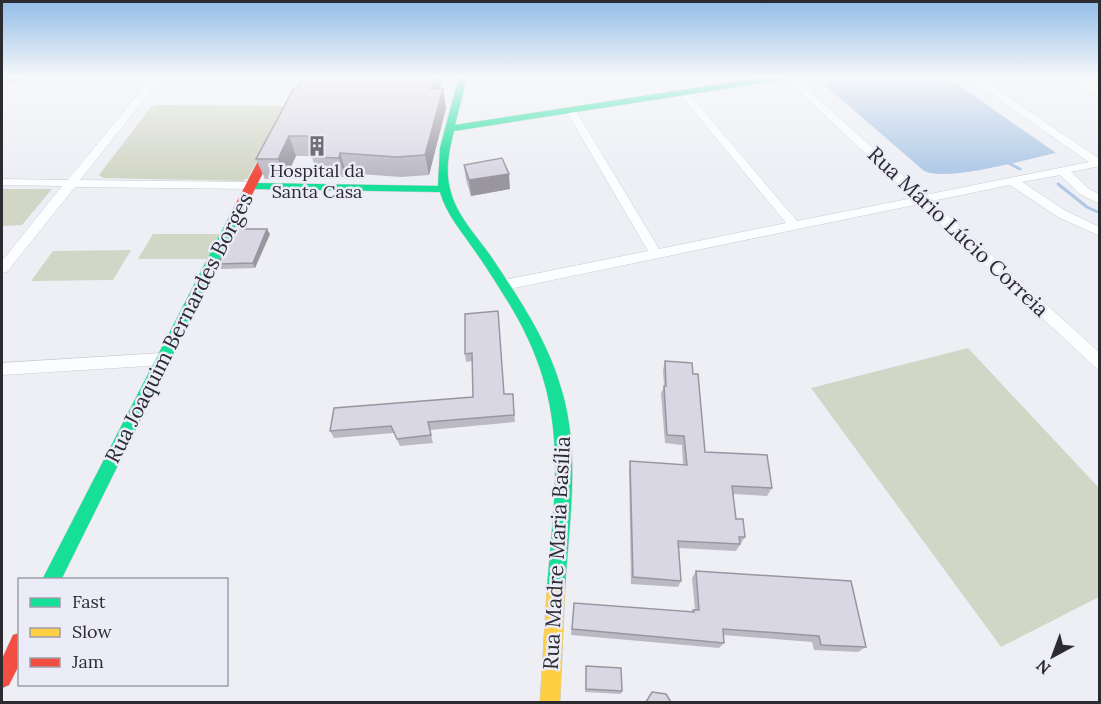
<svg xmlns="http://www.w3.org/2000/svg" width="1101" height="704" font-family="Lora,serif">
	<rect width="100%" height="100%" fill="#eeeff5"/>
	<path fill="#d2d6c6" d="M159 105 281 106 285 108 248 178 242 181 103 178 99 175 151 107Z
		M2 189H52L22 225 2 226Z
		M153 234H220L207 259H138Z
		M131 250 113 280 31 281 53 251Z
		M968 348 1099 488V597L1001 647 811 388Z"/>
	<path fill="#aec8e6" d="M842 77H947L1056 153C1028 159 948 182 924 171L826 86V82Z"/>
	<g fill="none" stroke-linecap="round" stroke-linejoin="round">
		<path stroke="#aec8e6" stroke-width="3" d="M1003 160 1020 169
			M1058 184 1087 207 1100 213"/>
		<g stroke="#cbccd1" stroke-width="1">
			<path id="street" d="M152 77H162L80 180 251 182 255 183V189L75 187 7 272 2 273V261L62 186 2 185V179L68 180Z
				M784 77H794L925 195 1089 162 967 77H978L1100 159V166L1071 172 1088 188 1100 195V204L1080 194 1060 175 1022 182 1066 211 1100 227V236L1058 217 1010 185 932 201 1100 353V369L1095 367 919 204 504 290 499 288 497 285 504 280 648 251 565 109 570 106 575 109 659 249 786 223 680 94 678 92 683 89 686 90 797 221 913 198Z
				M1067 77H1078L1100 90V97Z
				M163 353 168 355 171 359 168 363 163 365 2 375V363Z"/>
		</g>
		<g stroke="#cbccd1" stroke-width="1">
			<path id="fast" d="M459 77H467L455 125 766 77H785L781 80 454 131C449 150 445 170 450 189 456 215 476 235 490 255 518 297 547 339 561 388 581 452 569 523 565 588L562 594 556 597 550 594 547 588C556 477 570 405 510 305 498 286 487 268 475 251 462 232 446 214 440 192L251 189 246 186 251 183 438 186 440 148Z
				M237 210 243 213 61 580H42L231 213Z"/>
		</g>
		<g stroke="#cbccd1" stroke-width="1">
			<path id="slow" d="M556 579 562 582 565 588 560 702H540L547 588 550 582Z"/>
		</g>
		<g stroke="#cbccd1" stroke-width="1">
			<path id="jam" d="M273 139 278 142 243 213 237 216 233 215 231 213 268 142Z
				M20 633V663L9 685 2 688V659L13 635Z"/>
		</g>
		<use href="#street" fill="#fcfdfe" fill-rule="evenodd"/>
		<use href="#fast" fill="#16e098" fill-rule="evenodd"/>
		<use href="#slow" fill="#ffcf43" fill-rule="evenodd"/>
		<use href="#jam" fill="#f24e42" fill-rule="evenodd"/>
	</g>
	<path fill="#bbb9c4" d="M2 77H27L21 82 2 83Z
		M304 77H439L440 89 446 108 429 175 401 177 346 173 345 177H318L312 157V156H296L285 179H265L256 159Z
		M464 165 510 189 471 196 466 180Z
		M270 234 255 268 221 269 218 264Z
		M465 314 504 394H513L515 422 430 430 433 443 400 446 394 433 334 438 330 431 473 397 472 361 466 362 465 354Z
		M665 361 693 374 705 452 772 488 767 496 733 494 736 519 745 537 736 551 679 548 681 581 678 587 631 584 629 469 630 461 683 465 682 445 665 443 661 394 664 386 663 370Z
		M696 571 866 647 858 652 814 650 812 642 723 635 724 643 719 648 571 635 574 603 692 612 693 610H695L692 578Z
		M586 666 622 691 621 694 585 692Z"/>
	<path fill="#9996a0" d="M17 77H27L21 82Z
		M435 77H439L441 87 440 93 431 89Z
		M443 89 446 108 429 175 425 155Z
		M289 136 296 156 285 179 278 159Z
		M340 153 346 173 345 177 339 158Z
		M509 174 510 189 471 196 469 180Z
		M267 229 270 234 255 268 253 263Z"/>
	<path fill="#dad7e4" stroke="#9996a0" stroke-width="1.5" d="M304 77H436L431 89H443L425 155 397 157 340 153 339 158 312 157 322 136H289L278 159H256L294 88H299Z
		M502 158 509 174 469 180 464 165Z
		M236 229H267L253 263 218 264Z
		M498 311 504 394H513L514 415 428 422 431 435 397 439 391 426 330 431 334 408 473 397 472 353 465 354V314Z
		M665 361 692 363 693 374H698L705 452 767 455 772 488 732 486 736 519H743L745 537H739L740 544 678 541 681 581 633 577 630 461 687 465 684 436 667 435 664 386H666Z
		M696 571 851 581 866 647 821 645 819 636 723 629 724 643 572 629 574 603 694 612 693 610H699Z
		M586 666 621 668 622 691 586 689Z
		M652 692 666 694 671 702H646Z"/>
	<linearGradient id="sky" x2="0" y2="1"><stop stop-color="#91bce7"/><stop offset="0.44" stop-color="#f7f8fa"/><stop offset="1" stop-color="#f7f8fa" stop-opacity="0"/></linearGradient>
	<rect width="1101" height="175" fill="url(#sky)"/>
	<defs>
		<g id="building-bare" transform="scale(1.62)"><path d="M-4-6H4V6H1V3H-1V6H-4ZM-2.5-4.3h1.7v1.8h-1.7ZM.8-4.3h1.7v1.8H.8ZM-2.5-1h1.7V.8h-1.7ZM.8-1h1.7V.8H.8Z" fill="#6f7075" stroke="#ebecf8" stroke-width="2.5" paint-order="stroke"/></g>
	</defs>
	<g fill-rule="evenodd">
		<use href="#building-bare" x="317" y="146"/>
	</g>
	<g text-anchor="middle" stroke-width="5" stroke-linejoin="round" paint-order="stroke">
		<g font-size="18" fill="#2b2b30" stroke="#ebecf8">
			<text x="317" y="177">Hospital da<tspan x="317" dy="21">Santa Casa</tspan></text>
		</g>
		<g font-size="21" fill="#2b2b30" stroke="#ebecf8">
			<text transform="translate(958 232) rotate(43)" y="7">Rua Mário Lúcio Correia</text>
			<text transform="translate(179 328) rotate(-63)" y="7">Rua Joaquim Bernardes Borges</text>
			<text transform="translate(557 553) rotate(-87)" y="7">Rua Madre Maria Basília</text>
		</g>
	</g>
	<rect width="1101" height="704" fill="none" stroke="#2b2b30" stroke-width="6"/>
	<rect x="18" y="578" width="210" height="108" fill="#ebecf8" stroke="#9e9fa8" stroke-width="1.5"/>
	<rect x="30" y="598" width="30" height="9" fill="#16e098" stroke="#9e9fa8" stroke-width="1.5"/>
	<text x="72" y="608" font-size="18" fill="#2b2b30">Fast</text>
	<rect x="30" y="628" width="30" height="9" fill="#ffcf43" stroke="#9e9fa8" stroke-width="1.5"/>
	<text x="72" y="638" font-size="18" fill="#2b2b30">Slow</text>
	<rect x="30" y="658" width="30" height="9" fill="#f24e42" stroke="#9e9fa8" stroke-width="1.5"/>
	<text x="72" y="668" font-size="18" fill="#2b2b30">Jam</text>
	<g transform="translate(1053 656) rotate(221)" stroke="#ebecf8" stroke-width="4.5" paint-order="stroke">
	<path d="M0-4.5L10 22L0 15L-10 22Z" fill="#2b2b30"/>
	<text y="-9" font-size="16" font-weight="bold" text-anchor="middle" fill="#2b2b30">N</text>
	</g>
</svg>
